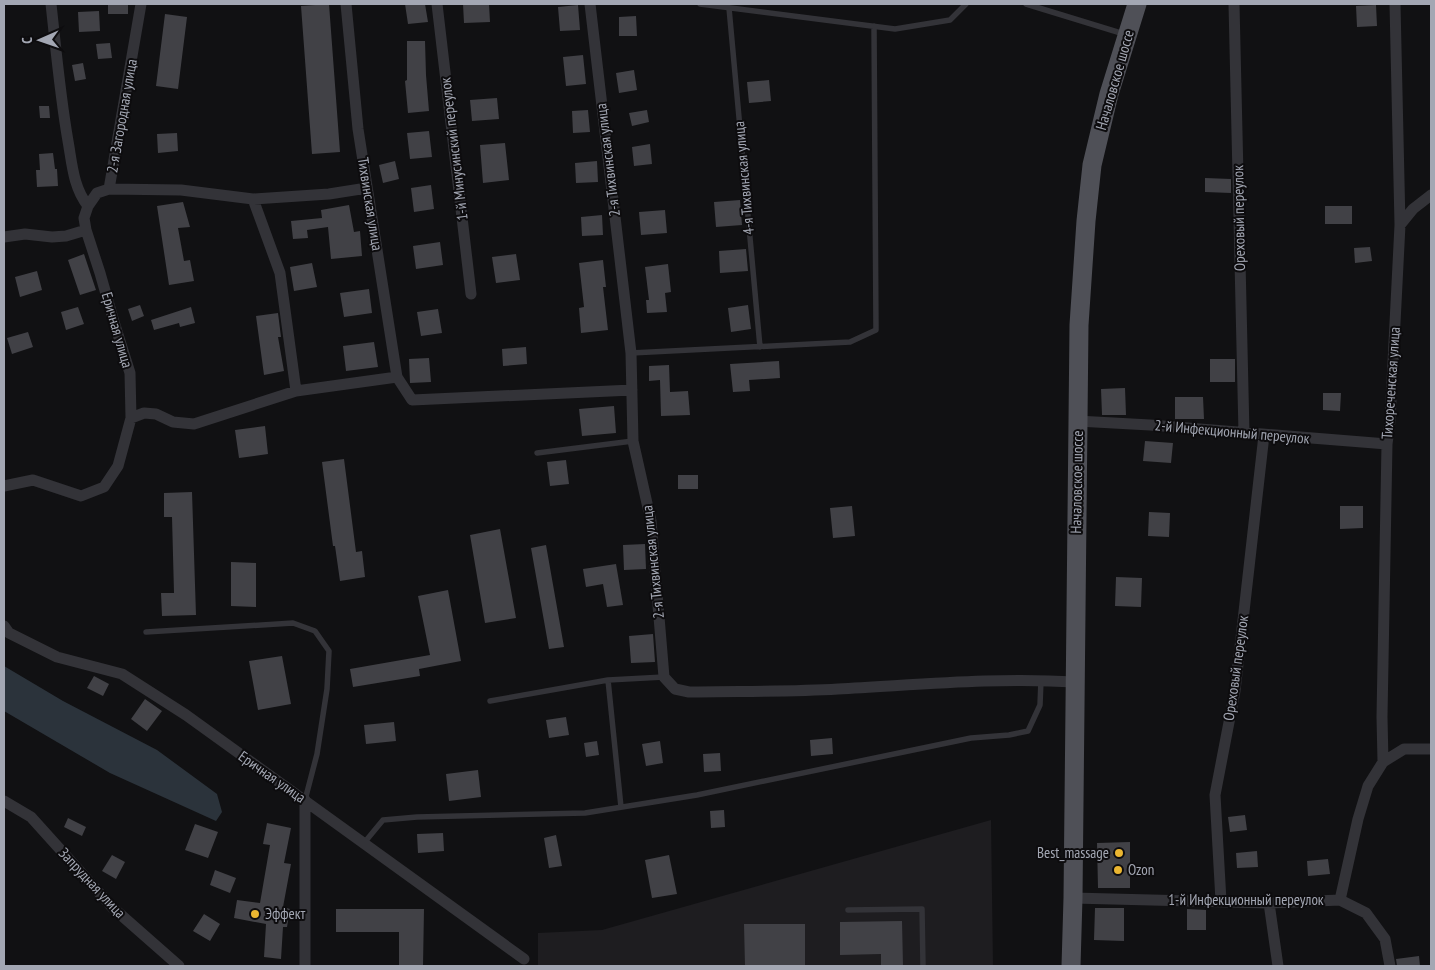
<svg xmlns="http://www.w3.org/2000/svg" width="1435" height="970" font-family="'PT Sans Narrow',sans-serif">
	<rect width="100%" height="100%" fill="#111113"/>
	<path fill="#1e1d20" d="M991 820 993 966H538V933L602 930Z"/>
	<path fill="#2b333b" d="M4 666 63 701 157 750 217 794 222 812 216 821 110 773 4 711Z"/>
	<path fill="#414146" d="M108 4H128V14H108Z
		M329 4 340 152 312 154 301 6Z
		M405 4H425L428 22 408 24Z
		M463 4H489L490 22 464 23Z
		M578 5 580 30 560 31 558 7Z
		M1376 5 1377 26 1357 27 1356 6Z
		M99 11 100 31 79 32 78 12Z
		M165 14 187 17 178 89 156 86Z
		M636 16 637 36H619V17Z
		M407 41H425L426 75 429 111 408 113 405 81 407 80Z
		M110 43 112 58 98 59 96 44Z
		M583 55 586 84 566 86 563 57Z
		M83 63 86 79 75 81 72 65Z
		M634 70 637 90 619 93 616 73Z
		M769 80 771 101 749 103 747 82Z
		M497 98 499 119 472 121 470 100Z
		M39 106H49L50 118H40Z
		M588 110 590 132 573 133 572 111Z
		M647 110 649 122 632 126 629 113Z
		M429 131 432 157 410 159 407 133Z
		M177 133 178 151 158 153 157 134Z
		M505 143 509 180 483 183 480 145Z
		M650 144 652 164 634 166 632 147Z
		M53 153 55 169H57L58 186 37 187 36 170H40L39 154Z
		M395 161 399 179 383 183 379 165Z
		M597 161 598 182 576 183 575 163Z
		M1205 178 1231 179V193L1205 192Z
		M431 185 434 209 414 212 411 188Z
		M740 200 742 225 716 227 714 202Z
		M183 202 190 227 178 228 184 261 190 260 194 281 169 285 157 206Z
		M349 205 354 232 360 231 362 256 331 259 328 227 307 230 308 238 293 239 291 221 322 218 321 210Z
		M1325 206H1352V224H1325Z
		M665 210 667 233 641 235 639 212Z
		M602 215 603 235 582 236 581 217Z
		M440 242 443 265 416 269 413 246Z
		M1370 247 1372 261 1355 263 1354 248Z
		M746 249 748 271 720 273 719 251Z
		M84 254 96 290 80 295 68 260Z
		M516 254 520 280 496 283 492 257Z
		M603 260 606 287H603L608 330 581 333 579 308 584 307 579 263Z
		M312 263 317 287 294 291 290 267Z
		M668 264 671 292 665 293 667 312 647 313 646 300H649L645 267Z
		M37 271 42 290 20 297 15 277Z
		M369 289 372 313 344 317 340 293Z
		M140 305 144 316 132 321 128 309Z
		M748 305 751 329 731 332 728 308Z
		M78 307 84 324 66 330 61 312Z
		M191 307 195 323 180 327 179 323 154 330 151 320Z
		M438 309 442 333 421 336 417 312Z
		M278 313 281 337H278L284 371 264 375 256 316Z
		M28 332 33 347 12 354 7 338Z
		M374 342 378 367 346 371 343 346Z
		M526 347 527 364 503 366 502 349Z
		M429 358 431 382 410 383 409 359Z
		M1210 359H1235V382H1210Z
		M779 361 780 378 749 380 750 391 733 392 730 364Z
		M669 365 670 392 688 391 690 415 661 416 660 380 649 381V366Z
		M1125 388 1126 415H1102L1101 389Z
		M1323 393H1341L1340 411 1323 410Z
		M1175 397H1203L1204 419H1175Z
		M614 406 616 433 582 436 579 409Z
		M265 426 268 454 239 458 235 430Z
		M1145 441 1173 443 1171 463 1143 461Z
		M344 459 356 552 362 551 365 577 340 581 335 546H333L322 462Z
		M566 460 569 484 550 486 547 462Z
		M678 475H698V489H678Z
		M192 492 196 615 162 616 161 593H174L172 517H164V493Z
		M852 506 855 536 833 538 830 508Z
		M1340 506H1363V528L1340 529Z
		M1149 512 1170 513 1169 537 1148 536Z
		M500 529 516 618 485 623 470 535Z
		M645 544 646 569 624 570 623 545Z
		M546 545 564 647 549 649 531 548Z
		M231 562 256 563V607L231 606Z
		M616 564 623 605 607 607 603 584 586 587 583 569Z
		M1116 577 1142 578 1141 607 1115 606Z
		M448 590 461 661 419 669 420 676 353 687 350 669 430 655 418 596Z
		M653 634 655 662 631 663 629 636Z
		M282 656 291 704 258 710 249 661Z
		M94 676 109 684 103 696 87 688Z
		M145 699 162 711 147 731 131 719Z
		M566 717 569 735 549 738 546 720Z
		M394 722 396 741 366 744 364 725Z
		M832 738 833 754 811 756 810 740Z
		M597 741 599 755 586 757 584 743Z
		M660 741 663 763 646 766 642 744Z
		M720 753 721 771 704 772 703 754Z
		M478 770 481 797 449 801 446 774Z
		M724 810 725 827 711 828 710 811Z
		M1245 815 1247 830 1230 832 1228 817Z
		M68 818 86 827 82 836 64 827Z
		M267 823 291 828 284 863 291 864 283 907 290 909 287 927H283L281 959 264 957 266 924 234 918 237 900 260 903 270 845 263 844Z
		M195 824 218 832 208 858 185 850Z
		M443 833 444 851 418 853 417 834Z
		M556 835 562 866 549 868 544 838Z
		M1130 842V888H1098L1097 843Z
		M1257 851 1258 867 1237 868 1236 853Z
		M112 855 125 862 116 879 102 871Z
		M669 855 677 894 652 898 645 860Z
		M1328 859 1330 874 1308 876 1307 861Z
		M215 870 236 878 230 893 210 885Z
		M1095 908H1124V941L1094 940Z
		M336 909H424L423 966H399V932H336Z
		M1187 909 1206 910V930H1187Z
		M204 914 220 924 210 941 193 931Z
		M902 921 903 966H881V954L840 955V922Z
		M744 924H805V966H745Z
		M1419 956 1420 966H1397L1396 959Z"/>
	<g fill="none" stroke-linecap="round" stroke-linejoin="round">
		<path stroke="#333338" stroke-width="5.5" d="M700 4 895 29 950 20 966 4
			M1026 4 1124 34
			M729 8 760 347
			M631 353 850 342 876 330 874 26
			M537 453 633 441
			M146 632 293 623 315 631 329 651 327 689 317 754 305 800
			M490 701 608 680
			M621 807 608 680 664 677
			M364 843 383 820 417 817 585 813 697 795 971 738 1009 735 1028 731 1040 705 1041 680
			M848 910 922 909 923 966"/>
		<path stroke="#333338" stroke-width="11" d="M51 4C56 49 60 95 68 141 72 163 73 187 88 206
			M346 4 358 129 397 377 412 400 632 390
			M437 4 471 294
			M590 4 631 353 633 441 651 521 664 677 675 689 689 692C739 691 789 692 838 689 917 685 996 677 1075 682
			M1234 4 1244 433
			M109 189 181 190 253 199 329 194 367 188
			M253 199 280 273 296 391
			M1400 225 1413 209 1431 195
			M4 237 25 234 52 237 66 236 86 230
			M131 418 144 413 156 414 173 422 194 424 296 391 397 377
			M1077 421 1150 425 1387 444
			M4 486 33 480 81 496 104 487 118 466 131 418 130 373 114 322 100 273 86 230 84 218 88 206 97 193 109 189 141 4
			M4 626 9 633 57 657 122 674 186 715 524 959
			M1383 762 1382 717 1387 444 1390 421 1400 225 1395 4
			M4 801 31 817 112 907 179 966
			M1073 898 1269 903 1340 900 1358 819 1368 786 1383 762 1404 749H1431
			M1340 900 1366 913 1385 939 1390 966
			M1221 901 1215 795 1235 691 1264 435
			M1269 903 1278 966
			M305 966V800"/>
		<path stroke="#4f5057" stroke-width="19" d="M1071 966 1073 898 1079 325 1086 221 1092 165 1109 94 1137 4"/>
	</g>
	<g fill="#ebb631" stroke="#0d0c0e" stroke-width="2">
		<circle cx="1119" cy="853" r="5"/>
		<circle cx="1118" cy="870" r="5"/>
		<circle cx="255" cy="914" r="5"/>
	</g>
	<g text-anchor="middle" stroke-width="4" stroke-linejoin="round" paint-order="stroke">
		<g font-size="15" fill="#a3a7b3" stroke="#0d0c0e">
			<text transform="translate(1115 80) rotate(-74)" y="5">Началовское шоссе</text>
			<text transform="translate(122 116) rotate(-80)" y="5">2-я Загородная улица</text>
			<text transform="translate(454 149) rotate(-97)" y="5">1-й Минусинский переулок</text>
			<text transform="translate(608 160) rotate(-97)" y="5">2-я Тихвинская улица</text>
			<text transform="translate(744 178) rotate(-95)" y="5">4-я Тихвинская улица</text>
			<text transform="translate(370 204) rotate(81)" y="5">Тихвинская улица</text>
			<text transform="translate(1239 218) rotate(-91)" y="5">Ореховый переулок</text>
			<text transform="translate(117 330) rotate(74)" y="5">Еричная улица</text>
			<text transform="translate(1391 383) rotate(-86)" y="5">Тихореченская улица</text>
			<text transform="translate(1232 432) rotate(5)" y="5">2-й Инфекционный переулок</text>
			<text transform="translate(1077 482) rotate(-89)" y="5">Началовское шоссе</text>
			<text transform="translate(653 562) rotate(-96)" y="5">2-я Тихвинская улица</text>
			<text transform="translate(1236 668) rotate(-82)" y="5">Ореховый переулок</text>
			<text transform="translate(272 777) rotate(35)" y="5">Еричная улица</text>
			<text transform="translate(92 883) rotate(47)" y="5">Запрудная улица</text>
			<text x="1246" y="905">1-й Инфекционный переулок</text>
		</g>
		<g font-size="15" fill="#a3a7b3" stroke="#0d0c0e" text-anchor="start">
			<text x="1109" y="858" text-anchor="end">Best_massage</text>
			<text x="1128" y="875">Ozon</text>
			<text x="265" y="919">Эффект</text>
		</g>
	</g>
	<rect width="1435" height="970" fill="none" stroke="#a3a7b3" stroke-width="10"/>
	<g transform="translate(40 40) rotate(268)" stroke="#0d0c0e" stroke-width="4" paint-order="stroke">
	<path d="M0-4L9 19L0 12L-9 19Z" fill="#a3a7b3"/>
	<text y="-8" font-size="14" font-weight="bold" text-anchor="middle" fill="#a3a7b3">С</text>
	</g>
</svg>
